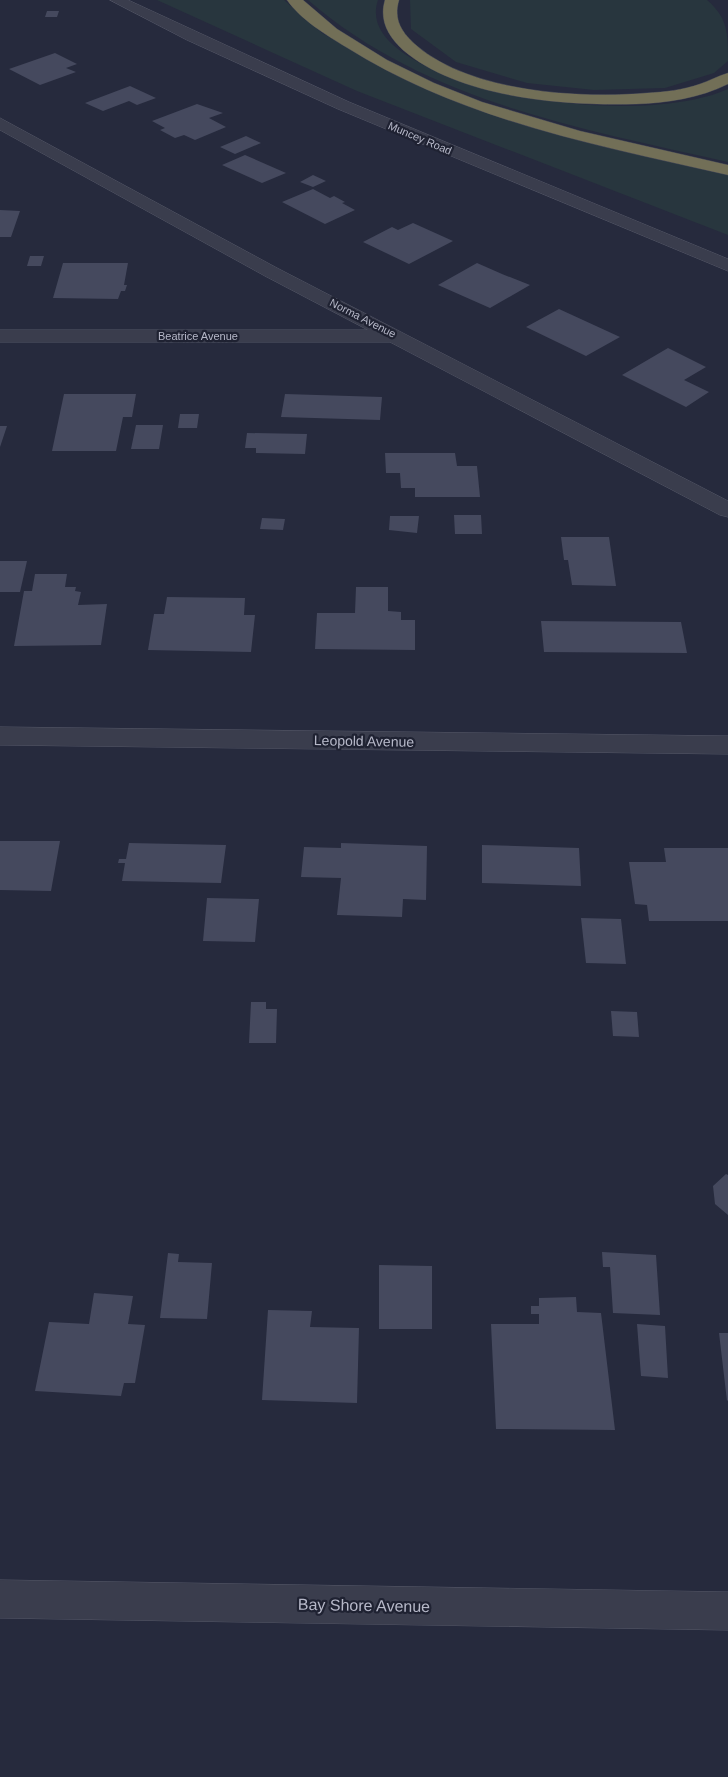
<svg xmlns="http://www.w3.org/2000/svg" width="728" height="1777" font-family="Helvetica,sans-serif">
	<rect width="100%" height="100%" fill="#262a3d"/>
	<path fill="#28363e" d="M157 0H284L322 33 393 74 478 110 614 147 728 174V235L357 91Z
		M308 0H378C371 20 382 37 398 49 465 102 650 124 728 89V162C580 128 426 102 308 0Z
		M410 0H707C728 18 728 33 728 61L714 73 665 88 594 90 527 83 456 62 411 29Z"/>
	<path fill="#45495e" d="M47 11H59L57 17H45Z
		M55 53 77 64 66 68 76 72 40 85 9 69Z
		M130 86 156 98 137 105 129 101 103 111 85 103Z
		M197 104 223 113 209 118 226 127 195 140 184 135 175 138 160 130 165 128 152 121Z
		M246 136 261 143 235 154 220 147Z
		M245 155 286 173 262 183 222 165Z
		M313 175 326 181 313 187 300 182Z
		M313 189 330 198 334 196 345 202 342 203 355 210 325 224 282 202Z
		M0 210 20 211 11 237H0Z
		M413 223 453 241 409 264 363 242 392 227 398 230Z
		M30 256H44L41 266H27Z
		M63 263H128L124 285H127L125 291H121L118 299 53 298Z
		M477 263 502 274 530 285 490 308 438 285Z
		M559 309 620 337 586 356 526 327Z
		M668 348 706 367 684 380 709 392 686 407 622 375Z
		M64 394H136L132 417H123L116 451H52Z
		M285 394 382 397 380 420 281 417Z
		M180 414H199L197 428H178Z
		M136 425H163L159 449H131Z
		M0 426H7L0 447Z
		M247 433 307 434 305 454 256 453V448H245Z
		M385 453H455L457 466H477L480 497H415V488H401L400 473H386Z
		M454 515H481L482 534H455Z
		M390 516H419L417 533 389 530Z
		M262 518 285 519 283 530 260 529Z
		M561 537H609L616 586 572 585 568 560H564Z
		M0 561H27L20 592H0Z
		M35 574H67L65 587H76L75 591 81 592 78 605 107 604 101 645 14 646 24 591H32Z
		M356 587H388V611L401 612V620H415V650L315 649 317 613H355Z
		M167 597 245 598 244 615H255L251 652 148 650 154 614H164Z
		M541 621 681 622 687 653 544 652Z
		M0 841H60L51 891 0 890Z
		M129 843 226 845 221 883 122 881 125 863H118L119 859H126Z
		M341 843 427 846 426 900 403 899 402 917 337 915 341 878 301 877 304 847 341 848Z
		M482 845 579 848 581 886 482 883Z
		M664 848H728V921H649L647 905 635 904 629 862H666Z
		M207 898 259 899 255 942 203 941Z
		M581 918 621 919 626 964 586 963Z
		M251 1002H266V1009H277L276 1043H249Z
		M611 1011 637 1012 639 1037 613 1036Z
		M726 1174 728 1175V1215L715 1204 713 1186Z
		M602 1252 656 1255 660 1315 613 1313 610 1267H603Z
		M168 1253 179 1254 178 1262 212 1263 207 1319 160 1318Z
		M379 1265 432 1266V1329H379Z
		M94 1293 133 1296 128 1324 145 1325 135 1383H124L121 1396 35 1391 49 1322 89 1324Z
		M576 1297 577 1312 601 1313 615 1430 496 1429 491 1324H539V1314H531V1306H539V1298Z
		M268 1310 312 1311 310 1327 359 1328 357 1403 262 1400Z
		M637 1324 665 1326 668 1378 641 1376Z
		M719 1333H728V1400L727 1401Z"/>
	<g fill="none" stroke-linecap="round" stroke-linejoin="round">
		<g stroke="#555868" stroke-width="1">
			<path id="minor" d="M0 118 277 268 728 501V517L720 515 390 342H0V330H368L265 276 0 130Z
				M0 727 728 736V754L0 745Z
				M0 1580 728 1592V1630L0 1618Z"/>
		</g>
		<g stroke="#555868" stroke-width="1">
			<path id="tertiary" d="M110 0H128L349 102 728 259V271L338 109 187 40Z"/>
		</g>
		<g stroke="#424555" stroke-width="1">
			<path id="motorway" d="M287 0H303L337 29 387 60 434 83 482 102 580 131 728 165V175C596 145 462 120 346 47 326 35 300 19 287 0Z
				M385 0H399C393 20 402 33 417 46 471 92 579 99 647 93 665 92 683 90 700 84 709 81 718 76 728 73V84C700 98 666 103 636 104 564 106 459 98 403 50 388 36 379 20 385 0Z"/>
		</g>
		<use href="#minor" fill="#3a3d4d" fill-rule="evenodd"/>
		<use href="#tertiary" fill="#3a3d4d" fill-rule="evenodd"/>
		<use href="#motorway" fill="#726f57" fill-rule="evenodd"/>
	</g>
	<g text-anchor="middle" stroke-width="4.5" stroke-linejoin="round" paint-order="stroke">
		<g font-size="11" fill="#b6b8c8" stroke="#1f2232">
			<text transform="translate(420 138) rotate(23)" y="4">Muncey Road</text>
			<text transform="translate(363 318) rotate(27)" y="4">Norma Avenue</text>
			<text x="198" y="340">Beatrice Avenue</text>
		</g>
		<g font-size="14" fill="#b6b8c8" stroke="#1f2232">
			<text transform="translate(364 741) rotate(1)" y="5">Leopold Avenue</text>
		</g>
		<g font-size="16" fill="#b6b8c8" stroke="#1f2232">
			<text transform="translate(364 1605) rotate(1)" y="6">Bay Shore Avenue</text>
		</g>
	</g>
</svg>
